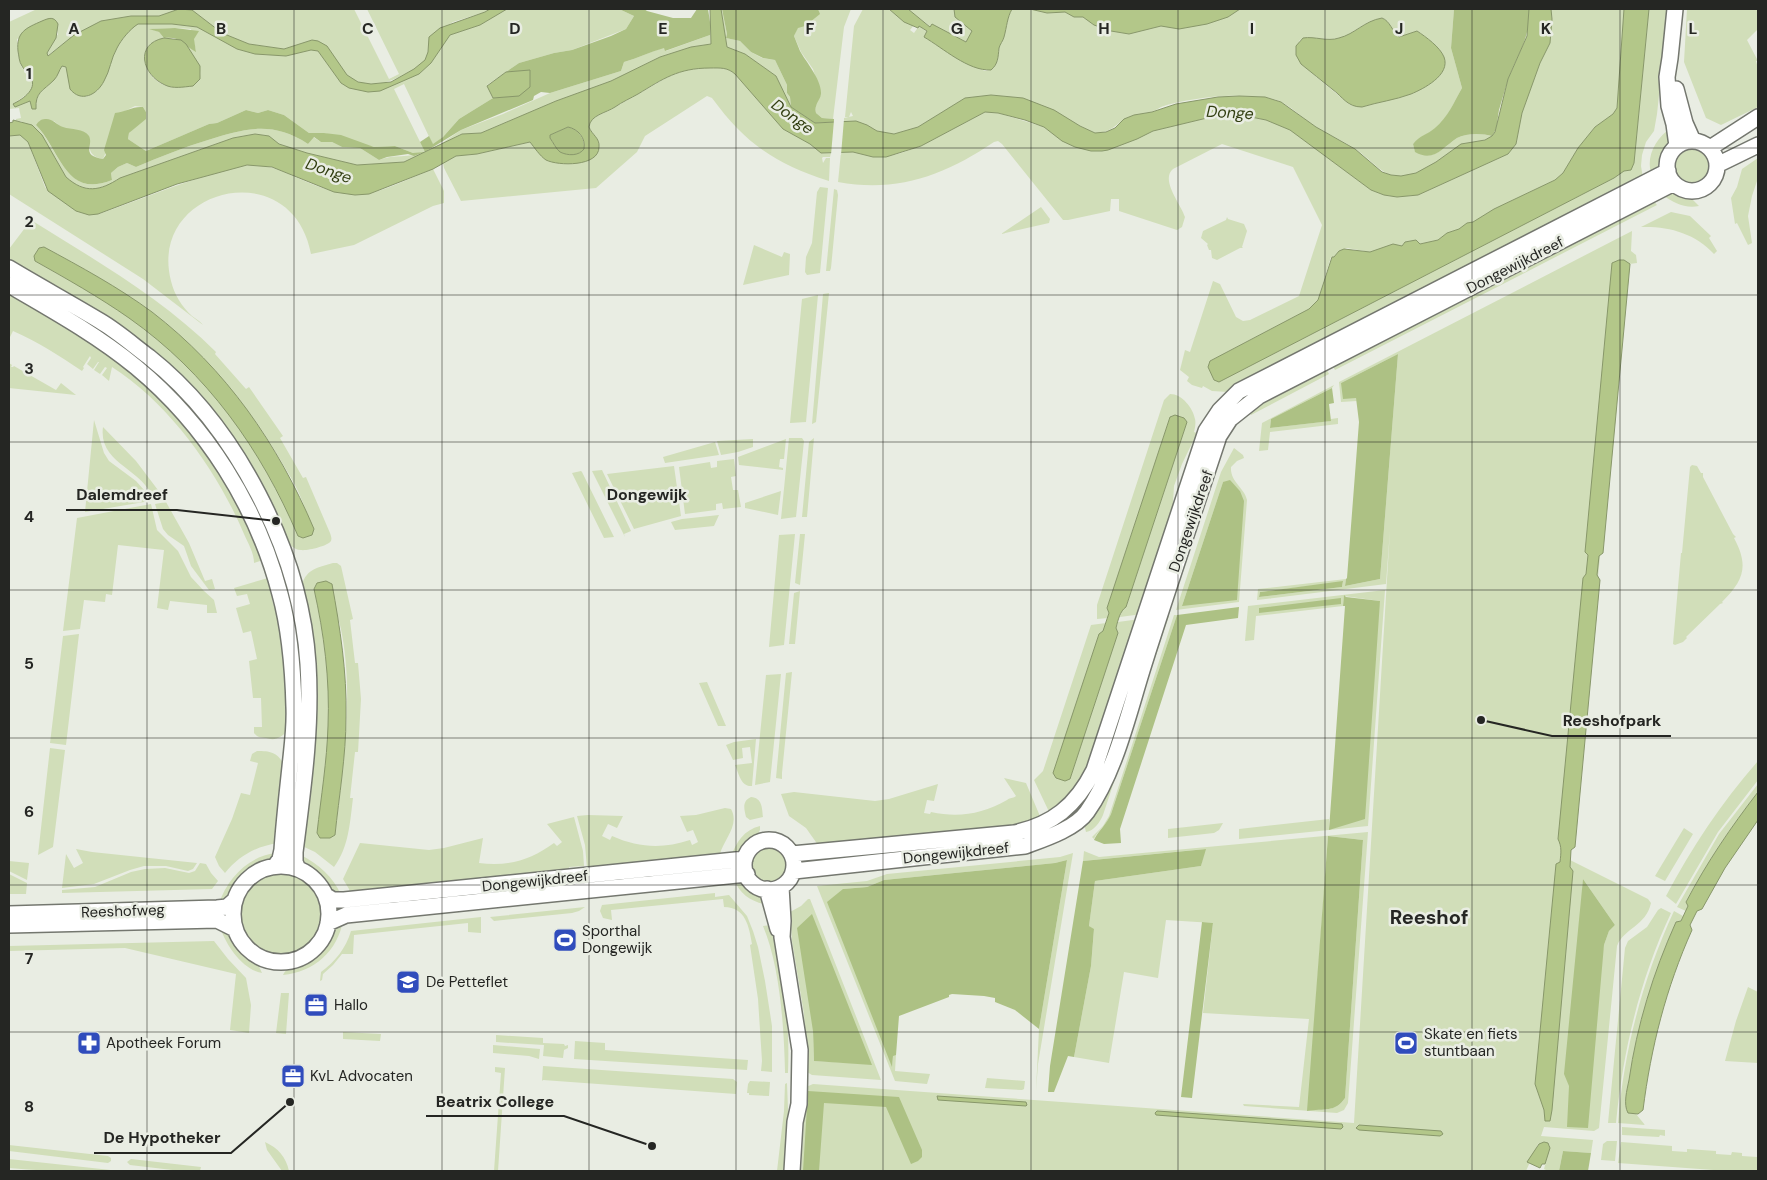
<svg xmlns="http://www.w3.org/2000/svg" width="1767" height="1180" font-family="'DM Sans',sans-serif">
	<rect width="100%" height="100%" fill="#e9ede3"/>
	<path fill="#d1deb9" fill-rule="evenodd" d="M37 9H354L389 79 399 74 367 9H490L485 12 453 22 429 37C429 44 430 54 425 60 422 65 414 69 409 72 391 82 370 90 350 78L312 40 284 49 249 44 222 33 192 10 179 9 159 16H131L101 21 74 35 47 56V53L58 34 54 19 50 18 17 39V41C18 48 18 56 20 63 24 76 38 75 30 92L13 104 15 107 30 101 32 109 36 108C35 91 44 91 54 80 57 76 59 70 62 66L66 67 68 73 86 97 97 91 117 46 133 27 138 24H172L197 27 237 49 255 54 286 56 311 50 318 51 341 83 368 92 419 74 431 63 450 35 480 25 507 9H619L634 16 626 29 572 50 554 53 519 63 487 85 493 98 459 119 443 137 433 145 404 84 394 89 425 152 404 162 357 165 307 153 279 144 269 136 255 134 233 138 120 178 106 187 92 189 82 187 71 182 66 177 55 157 21 121 16 122V119L21 118 19 108 9 109V22ZM175 28 191 29 196 51 188 47C193 61 204 64 199 81 190 83 180 88 172 87 146 85 129 44 164 38L159 32 151 29ZM135 106 143 107 146 112 129 133 128 139 146 151 209 124 217 123 246 110 258 113 268 110 284 115 309 133H324L374 147 395 146 413 153H423C409 158 394 154 379 160L360 148 342 147 332 142H321L313 137 308 144C273 121 246 128 208 140 184 147 160 157 136 167L127 163 118 167 111 173 112 180C66 199 60 151 36 125L54 121 61 127 90 139C88 151 91 157 103 159L123 112Z
		M721 9H722L727 34 726 38 740 41 751 52 762 58 775 60 787 85V93L790 97 791 107 776 76 745 54 727 47Z
		M818 9H851L844 27 833 119 822 118 816 113V105L821 94 813 69 801 52 794 36 798 27 819 14Z
		M863 9H889L904 22 914 25 910 30 914 33 919 26 927 32 924 37 955 57 985 71 991 70C998 63 998 58 999 48 1000 44 1003 41 1004 37 1007 26 1007 18 1012 9H1030L1047 13 1065 12 1074 17H1083L1094 25 1111 31 1129 34 1161 26 1228 17 1240 9H1454L1451 48 1462 88C1454 102 1448 117 1436 128 1428 135 1421 135 1413 144L1415 151C1434 163 1443 147 1457 138 1466 133 1482 133 1492 136 1482 143 1469 140 1459 146 1443 156 1427 172 1407 176 1383 180 1373 160 1355 149 1343 140 1328 135 1315 126 1304 119 1293 108 1281 102 1269 96 1253 96 1240 96 1218 95 1182 100 1161 107 1158 109 1154 111 1151 112 1145 113 1138 114 1132 116 1116 121 1116 132 1095 133L1023 98 991 95 965 98 918 127 894 134 877 131 867 125 844 122V118L853 116 851 112 849 117H845L846 107 854 26ZM1383 18C1390 23 1392 31 1399 37L1417 31 1429 40 1405 96 1362 107 1350 105 1301 64 1299 41 1303 38C1315 36 1327 41 1339 38 1356 33 1364 20 1383 18Z
		M908 9H954L955 17 971 30 972 32 966 42 932 24 931 27Z
		M1551 9H1624L1617 108 1613 114 1595 127 1578 148 1563 173 1555 180 1494 209 1473 222 1467 223 1459 229 1447 233 1438 240 1420 244 1416 240 1405 242 1402 246 1370 252 1347 248 1339 251 1334 257H1331L1318 300 1309 309 1210 361 1211 372 1214 380 1219 382 1614 178 1624 171H1629L1634 163 1649 9H1668L1657 114 1654 131 1646 142 1642 155 1641 166 1643 178 1228 392 1212 391 1203 386 1202 388 1192 385 1187 381 1189 377 1180 370 1185 350 1190 352 1213 281 1220 284 1236 317 1243 321 1250 320 1299 296 1322 225 1293 167 1222 144 1173 169C1160 180 1181 204 1185 217L1182 227 1177 230 1119 211V199H1111L1110 211 1068 220H1063L1002 144 998 141 994 142C945 175 898 193 838 182L841 152H853L873 157H886L901 153 921 146 985 112 998 113 1044 127 1062 141 1123 144 1153 131 1207 118 1241 115 1266 120 1290 130 1371 190 1384 195 1397 197 1418 195 1508 154 1516 144 1522 113 1540 63 1550 43 1552 19Z
		M1687 9H1758V29L1747 40 1758 61H1756L1758 68V107L1721 125 1706 118 1684 62Z
		M710 35 711 44 691 47 660 57 611 81 556 101 481 133 461 134 435 148 461 130 503 114 550 93 621 71 624 62C638 58 650 52 664 47L666 51Z
		M721 67 729 70 735 74 783 129 810 144 821 153H831L830 157H823L822 158 823 163 826 158H830L829 181C775 164 745 143 712 98L707 96 645 136 637 152 596 188 461 201 444 168 443 163 456 156 477 154 531 142 537 150 598 153 599 143 589 127 590 121 593 118 610 110 668 77 683 71 698 68Z
		M1671 128V142L1664 151 1657 168 1651 173C1646 156 1656 138 1671 128Z
		M20 135 28 142 45 187 48 190C67 202 74 215 99 214 137 201 174 185 213 174 226 170 240 165 254 165 273 165 290 175 307 182 363 206 381 190 433 169L444 191V203L433 206 354 245 311 254C292 152 147 188 171 281 174 294 182 307 192 316 196 319 201 322 203 325L143 279 9 194V136Z
		M1674 166a18 18 0 1 1 36 0a18 18 0 1 1-36 0Z
		M1758 158V178L1752 196 1748 216 1752 243 1748 245 1737 223 1735 224 1731 198 1737 187 1742 169Z
		M820 187 828 188 820 273 807 275 805 272 806 257 812 243 817 192Z
		M834 189 837 190 838 195 831 268 830 271H826Z
		M1673 192 1692 199 1699 206C1686 209 1673 203 1663 195Z
		M1651 198 1657 205 1335 370 1331 363Z
		M1041 207 1050 219 1049 223 1001 234Z
		M1671 212 1690 216 1711 236 1709 238 1717 251 1714 254C1695 233 1668 226 1641 227Z
		M1227 217 1228 219 1244 224 1247 231 1242 247 1243 248H1240L1217 260 1212 258 1211 250H1209L1207 245 1208 244 1201 238 1203 231 1226 220Z
		M31 220C95 260 162 298 216 352L215 354 246 389 249 387 283 436 280 438 303 478 306 477 330 533C331 536 332 538 331 541 328 546 307 551 301 550 297 550 294 548 290 545L179 381 9 263V249ZM44 247C81 267 118 287 152 312 204 353 248 404 281 461 290 476 300 492 305 509 308 517 309 526 311 535L303 538 298 536C260 448 209 375 130 318 100 297 67 280 35 261V255L39 248Z
		M1632 231 1631 251 1636 255 1637 263 1629 264 1570 860 1648 899 1651 903C1646 926 1624 928 1617 946L1599 1128 1594 1131 1544 1127 1541 1136 1593 1140 1591 1153 1563 1151 1559 1171H1548L1544 1169 1550 1146 1548 1143 1544 1142 1538 1144 1526 1171H801L806 1087 813 1084 1354 1123 1390 530 1386 584 1257 600 1258 589 1346 579 1345 586 1380 579 1398 354 1341 383 1356 398 1357 401 1341 402 1339 382ZM1343 582 1342 587 1259 597 1260 592ZM1583 879 1615 925 1609 931 1604 945 1570 1102Z
		M754 245 782 257 784 252 790 254 789 275 743 285Z
		M9 292 77 328 169 402 237 495 263 560 254 563C254 553 248 543 244 534 218 472 169 403 112 367L109 381 102 375 107 368 105 367 100 374 94 370 99 362H98L93 369 87 364 91 358 90 356 83 367 84 368 82 371C60 356 38 342 13 331L9 339Z
		M829 293 816 422 812 424 823 294Z
		M818 295 806 422 790 423 802 299Z
		M9 363 12 365 11 367H13L14 366 56 390 61 383 76 395 9 388Z
		M1325 366 1329 374 1251 415 1246 409Z
		M1334 385 1332 388 1271 419 1270 428 1330 421 1331 419 1338 418V424L1270 432 1268 450 1259 451 1262 423Z
		M1170 394C1182 394 1193 408 1195 419 1196 423 1195 428 1194 432L1197 433 1182 464 1174 486 1173 502 1178 504 1142 614 1120 617 1122 610 1126 607 1187 422 1183 418 1175 415 1170 417 1107 608 1109 613 1108 618 1097 619V605L1164 400Z
		M94 420 104 453 109 461 136 481 144 490 150 501 85 512Z
		M103 427 136 461 164 498 154 500C143 468 98 464 103 427Z
		M789 438H802L804 441 796 517 781 519Z
		M814 438 807 517H802L809 442Z
		M753 439V447L738 452 721 455 717 441Z
		M786 439 784 459H780L779 467 783 468V470L739 465 738 457Z
		M715 442 719 455 665 463 663 457Z
		M1234 448 1243 455 1244 458 1237 461 1231 467C1230 482 1244 487 1247 500L1239 602 1176 610 1221 472ZM1223 482H1231L1240 491 1182 606Z
		M734 459 736 476 731 477 733 490H738L741 507 723 509 722 503 716 504V510L685 514 679 467 710 462 711 468 717 467V461Z
		M1692 465 1697 466 1701 473H1703V477L1733 534 1736 537 1734 538C1749 566 1744 580 1722 602L1723 603 1720 604 1686 637 1687 638 1683 642 1675 645 1673 644 1681 553H1682L1690 467Z
		M674 466 681 516 634 529 607 474Z
		M602 470 631 531 624 534 625 537 592 471Z
		M581 471 582 472 614 537 604 538 572 473Z
		M781 491 778 515 745 508V503Z
		M166 502 189 543 205 581 212 579 215 589 209 590 191 566 184 546 168 535 163 529 155 504Z
		M151 504 157 530 178 551 191 577 204 591 214 600 217 613H207V605L170 601 168 610 157 608 164 550 118 545 112 595 106 594 105 602 84 600 80 629 63 631 77 518Z
		M719 515 714 526 675 530 671 522 682 519Z
		M795 534 784 645 769 647 779 535Z
		M800 534H805L800 585 795 583Z
		M333 563H337L341 566 353 619 350 620 355 663H358L361 699 358 752H355L350 798H353C350 822 349 847 334 867L315 852 300 845 302 585C306 569 319 567 333 563ZM325 581C330 596 336 610 340 625 355 690 343 769 335 835L329 838H320L317 833C322 791 329 749 329 706 328 666 322 628 314 589L318 583Z
		M268 578 274 599 272 600 274 606H276L285 636 288 730C281 738 275 741 266 738 260 737 258 738 254 733V727H262L261 698H253L249 661 257 659 251 631 243 633 236 608 250 604 247 594 237 596 234 588Z
		M1385 590 1368 826 1239 839V829L1329 819V830L1380 601 1344 596 1343 606 1256 616 1254 640 1245 641 1248 606Z
		M800 591 795 644H789L794 593Z
		M1174 615H1177L1111 814C1107 825 1097 831 1094 839L1092 837 1103 826 1109 816Z
		M1163 616H1169L1103 815C1100 822 1094 831 1086 832L1084 824Z
		M1140 619 1089 774 1051 816 1034 780 1043 771 1091 625 1106 623 1057 778 1065 781 1070 779 1118 633 1116 628 1118 622Z
		M79 634 66 745 50 743 63 636Z
		M792 672 782 773V779L776 778 777 767 786 673Z
		M781 674 770 782 755 785 766 675Z
		M707 682 726 726H718L699 683Z
		M756 739 752 786C741 787 739 774 735 765L752 763 750 747 742 748 743 758 733 760 726 745 734 742Z
		M50 748 65 750 53 847 38 855Z
		M257 751C271 751 277 752 285 766L279 843C256 846 239 856 225 873L219 866 215 857 232 819 241 793 250 795 258 763 250 761 252 754Z
		M1758 761V780L1718 832 1676 904 1666 896C1692 847 1722 802 1758 761Z
		M1004 778 1026 783 1042 821 1032 825 818 845 806 828 789 816 781 794 794 792 875 801 889 799 938 784 934 801 927 800 924 813 930 814 931 812C959 818 982 814 1007 800 1011 797 1012 799 1016 796Z
		M1758 784V792C1731 827 1707 862 1686 901L1688 906 1686 911 1677 907 1719 834Z
		M751 797C762 798 762 807 763 817L750 820 746 817C744 809 742 801 751 797Z
		M725 808 731 809C740 825 724 839 720 854L587 868 585 845 577 816 588 815 623 816 617 828 608 824 602 836 610 840 612 836C639 848 663 849 690 840L692 845 698 842 693 830 687 832 680 816 696 815Z
		M574 817 583 851 584 866 569 867V869L560 870 548 875V876L351 896 349 889 343 879 360 843 429 850 444 848 483 838 479 863C507 867 531 860 554 843L557 846 562 842 547 824Z
		M1223 823 1219 830 1214 833 1168 838V829Z
		M760 826V830L757 835 742 852 731 857C736 842 744 830 760 826Z
		M1684 828 1693 834 1665 881 1655 876Z
		M1368 832 1348 1103 1344 1110 1337 1113 1244 1106 1243 1104 1299 1107 1309 1019 1203 1013 1213 923 1166 920 1158 978 1124 972 1109 1063 1074 1057 1091 966 1094 930 1089 926 1095 881 1201 866 1205 849 1083 861 1084 851 1099 857ZM1328 836 1363 840 1345 1098C1335 1113 1324 1108 1308 1110Z
		M752 864a18 18 0 1 1 36 0a18 18 0 1 1-36 0Z
		M76 849 92 852 197 863 193 869 188 871 166 866H144L130 870 94 884 62 888 66 854 74 868 83 863Z
		M277 853 271 862 249 873 241 882 232 895 219 904C227 878 250 855 277 853Z
		M1073 853 1038 1064 1036 1091 1039 1029 1067 860 1055 863 884 880 867 887 843 889 892 1066 893 1055H896L895 1071 930 1074 927 1084 895 1081 817 886 867 881 887 874 1060 857Z
		M301 855C319 865 333 876 341 895L329 891 320 878 306 866Z
		M9 861 29 863 27 880 9 871Z
		M200 863 206 864 211 873 218 881 212 889 62 893V890L95 887 131 872 145 869 165 868 189 873 195 871Z
		M240 914a41 41 0 1 1 82 0a41 41 0 1 1-82 0Z
		M9 874 27 883 26 894H9Z
		M734 879C745 882 761 892 764 904 750 901 739 893 734 879Z
		M715 893V897L729 895 747 916 753 931 758 947 765 981 772 1026V1072L761 1071 762 1061 758 999 750 945 752 944C749 927 746 907 724 907L723 899 611 910 612 920 603 918 600 911 602 905Z
		M808 899H810L881 1080 812 1075 807 1072 804 1014 792 941 790 912 801 906ZM813 1031 871 1064 814 1061Z
		M585 907 579 911 572 913 494 921 490 917Z
		M1661 908 1671 913C1640 979 1623 1050 1616 1123H1608L1625 948 1628 941 1647 927 1658 910Z
		M1674 911 1683 916 1681 921 1676 922C1653 972 1637 1025 1629 1080 1627 1090 1623 1104 1628 1113L1636 1114 1645 1125 1618 1123C1624 1049 1643 978 1674 911Z
		M481 917V933L468 932V923L354 935 353 954H342L333 965 323 974 322 980 320 981 321 972C335 962 346 948 351 931Z
		M343 920C338 951 314 972 283 975 289 963 305 962 316 953 324 946 327 935 334 927 336 924 340 922 343 920Z
		M771 925C784 974 790 1022 788 1073H785V1071C784 1027 780 966 763 926Z
		M221 930 233 934 241 946 257 962 262 973C243 970 227 946 221 930Z
		M214 941 228 959 246 978 251 1005 249 1033 230 1030 236 974 125 948 9 951V946Z
		M1748 987 1758 992V1063L1725 1061 1736 1021Z
		M281 993H289L286 1034 276 1033Z
		M343 1032 381 1034 380 1041 343 1039Z
		M496 1035 543 1038V1043L564 1044 565 1046 568 1045V1048L564 1050 563 1058 543 1056 544 1045 496 1042Z
		M605 1040V1050L748 1060 747 1070 574 1059 575 1041 605 1043Z
		M493 1045 540 1049 539 1059 529 1056 493 1053Z
		M543 1066 733 1079 737 1082 736 1094 543 1080 542 1081Z
		M495 1067 505 1068 498 1171H494L501 1073 495 1072Z
		M987 1078 1025 1081 1024 1089 1022 1090 985 1088Z
		M750 1081 770 1082 769 1096 749 1095V1093H747L748 1084Z
		M787 1083 789 1135 787 1171H777L784 1111 785 1084Z
		M1622 1127 1665 1130V1136L1660 1135 1659 1137 1622 1135Z
		M1607 1141H1617L1615 1161 1601 1160 1603 1144Z
		M265 1142C278 1148 286 1157 289 1171H282L267 1150Z
		M1621 1142 1672 1146V1151L1687 1152V1149L1716 1151V1154L1731 1155 1732 1152 1742 1153V1156L1757 1157 1758 1154V1171H1727L1618 1163Z
		M9 1145 108 1156 111 1158V1161L108 1163 9 1151Z
		M9 1159 120 1171C83 1171 46 1172 9 1168Z
		M131 1159 201 1167 200 1171H181L130 1165 127 1162Z"/>
	<path fill="#adc184" d="M619 9H644L647 11 673 18H691L697 9H708L710 22V35L665 51 664 48C650 52 638 58 624 62L621 71 550 93 541 92 534 96 533 100 461 130 425 152 414 156 408 154 387 157 379 160 360 148 342 147 332 142H321L314 137 308 144C273 121 246 128 208 140 184 147 160 157 136 167L127 163 118 167 111 173 112 180C65 199 61 151 36 125 38 122 41 119 45 119 52 118 57 125 63 127 71 130 84 128 89 136 94 146 80 155 103 159L106 155 104 150 115 113C125 112 133 106 143 107L146 112V119L129 133 128 139 146 151 209 124 217 123 246 110 258 113 268 110 284 115 309 133H324L341 135 374 147 395 146 413 153 425 152 420 142 429 136 433 144 443 137 459 119 493 98 506 96 529 87 530 71 506 72 519 63 554 53 572 50 611 36 626 29 634 16Z
		M722 9H818L820 14 805 26 798 28 794 36C796 41 798 46 800 51 806 62 822 80 821 94 820 101 814 104 816 113L822 118 834 119V122L815 123 791 107 790 97 787 93V85L775 60 763 58 751 52 740 41 726 38 727 34Z
		M1454 9H1529C1531 38 1517 54 1508 80 1505 89 1502 100 1499 110 1497 120 1498 128 1492 136 1482 133 1466 133 1457 138 1443 147 1434 163 1415 152L1413 144C1420 135 1427 135 1435 128 1448 117 1454 102 1462 88L1451 48Z
		M175 28 199 31 194 39 196 52C183 45 181 36 164 38L159 32 149 29Z
		M568 127C578 129 585 138 584 149 579 156 568 156 560 152 556 149 553 142 550 138V135Z
		M1398 354 1380 579 1345 586 1346 579 1347 578 1359 422 1356 398 1343 399 1341 383Z
		M1332 388 1334 403 1329 404 1331 421 1270 428 1271 419Z
		M1230 480 1240 491 1244 501 1237 600 1182 606 1223 482Z
		M1343 581 1342 587 1259 597 1260 592Z
		M1344 595 1346 597 1380 601 1365 819 1329 830 1345 606H1343Z
		M1341 598V604L1259 613V608Z
		M1239 607 1238 618 1186 625 1120 829 1121 843 1104 844 1094 840C1098 831 1107 824 1111 814L1177 615Z
		M1328 836 1363 840 1345 1098C1335 1113 1324 1108 1307 1111Z
		M1206 849 1201 866 1095 881 1089 926 1094 929 1091 966 1074 1057 1068 1056 1054 1092H1048L1050 1066 1083 861Z
		M1067 860 1039 1029 1015 1010 995 1002V998L984 996 952 994 949 995V997L899 1016 896 1055 893 1056 892 1067 827 902 843 889 867 887 884 880 1055 863Z
		M1583 879 1615 925 1609 931 1604 945 1588 1128 1567 1127 1569 1086 1564 1074Z
		M812 914 872 1065 814 1061 813 1031 797 928Z
		M1202 922 1213 923 1192 1098 1181 1097Z
		M808 1091 899 1097 922 1150V1157L918 1161 911 1164 886 1107 824 1103 819 1171H803Z
		M1563 1151 1591 1153 1588 1171H1559Z"/>
	<path fill="#b3c789" stroke="#88976a" fill-rule="evenodd" d="M179 9 192 10 222 33 249 44 284 49 312 40 318 41 327 46 347 75 358 82 371 84 391 82 414 69 425 60 428 52 429 37 440 28 485 12 490 9H507L480 25 450 35 431 63 419 74 380 91 368 92 349 88 341 83 318 51 311 50 286 56 255 54 237 49 197 27 172 24H138C130 29 121 40 117 48 111 58 110 71 104 81 97 95 81 103 70 89L66 67 62 66C59 70 58 76 54 80 43 91 35 92 36 109H32L30 101 15 107 13 104C23 99 40 88 29 75 27 72 24 70 22 66 19 62 19 56 18 51 16 32 26 28 42 21 49 18 54 16 58 24L56 38 47 53 48 56 74 35 101 21 131 16H159Z
		M710 9H721L727 47 745 54 776 76 791 107 815 123 856 121 867 125 877 131 894 134 918 127 965 98 991 95 1023 98 1054 110 1080 126 1095 133 1106 132 1115 128 1124 119 1134 115 1152 112 1176 104 1218 97 1239 96 1265 97 1281 102 1316 127 1355 149 1382 172 1391 175 1401 176 1416 173 1436 162 1461 144 1485 140 1492 136 1495 132 1508 79 1527 36 1529 9H1551L1552 19 1550 43 1540 63 1522 113 1516 144 1508 154 1418 195 1397 197 1384 195 1371 190 1290 130 1266 120 1241 115 1207 118 1153 131 1137 139 1108 150 1102 151H1091L1075 147 1062 141 1044 127 1025 120 998 113 985 112 921 146 886 157H873L853 152 821 153 810 144 783 129 735 74C727 67 720 68 710 68 678 68 663 79 638 94 631 98 622 102 615 107 606 113 590 115 589 127 592 135 600 138 599 147 599 167 558 166 546 160 540 156 534 147 530 142L477 154 456 156 433 169 369 194 355 195 334 192 272 167 247 165 177 184 98 214 89 215 76 211 48 191 28 142 20 135 9 136V123L13 122V120L32 125 42 135 66 177C85 194 100 191 120 178L233 138 255 134 269 136 279 144 307 153 357 165 404 162 462 134 481 133 556 101 611 81 660 57 691 47 711 44ZM568 127C578 129 586 138 584 149 579 156 568 156 560 152 556 149 553 142 550 138V135Z
		M889 9H908L930 27 932 24 966 42 972 31 955 17 954 9H1012C1007 18 1007 26 1004 37 1003 41 1000 44 999 48 998 58 998 64 991 70 968 71 943 48 924 37L927 31 919 26 918 28 904 22Z
		M1030 9H1240L1228 17 1207 24 1179 29 1161 26 1129 34 1111 31 1094 25 1083 17H1074L1065 12 1047 13Z
		M1624 9H1649L1634 163 1631 170 1624 171 1614 178 1219 382 1214 380 1208 367 1210 361 1309 309 1318 300 1332 257H1334L1339 251 1344 249 1370 252 1393 244 1402 246 1405 242 1416 240 1420 244 1438 240 1447 233 1459 229 1467 223 1473 222 1494 209 1555 180 1563 173 1578 148 1595 127 1613 114 1617 108Z
		M1382 18C1390 21 1392 31 1399 37L1417 31C1426 37 1440 47 1444 57 1451 75 1423 89 1411 94 1395 100 1378 102 1362 107 1347 107 1343 97 1332 89 1322 81 1311 72 1301 64L1296 55V46L1303 38C1315 36 1327 42 1339 38 1355 34 1364 21 1382 18Z
		M164 38 181 40 186 44 200 66V79L193 86C183 87 173 89 165 85 142 75 134 44 164 38Z
		M530 70V87L519 96 493 98 487 86 506 72Z
		M44 247C81 267 118 287 152 312 226 369 278 444 314 529L312 535 303 538 298 536C261 449 207 373 129 318 99 297 67 279 35 261L34 256 39 248Z
		M1619 260H1624L1630 264 1603 553 1599 556 1597 575 1600 580 1575 847 1571 850 1570 867 1573 871 1552 1110 1550 1121H1545L1544 1110 1535 1084 1556 864 1560 862C1561 853 1562 847 1558 839L1583 578 1586 574 1588 555 1585 552 1612 263Z
		M1175 415 1184 418 1187 422 1126 607C1120 611 1118 620 1116 628L1118 633 1070 779 1065 781 1056 778 1053 773 1099 634 1103 631 1109 613 1107 608 1170 417Z
		M326 581 332 584C340 628 347 672 346 717 346 756 339 796 335 835L330 838H320L317 833C321 797 327 761 328 726 330 679 324 634 314 589L317 583Z
		M1758 792V820L1725 868 1702 909 1697 911 1690 925 1692 930C1666 988 1651 1047 1643 1110L1638 1114 1628 1113C1623 1104 1627 1090 1629 1080 1637 1025 1653 973 1676 922L1681 921 1688 906 1686 902C1707 862 1731 827 1758 792Z
		M937 1096 1026 1102 1027 1105 1026 1106 938 1100Z
		M1157 1111 1342 1124 1343 1127 1341 1129 1156 1115 1155 1113Z
		M1359 1125 1441 1131 1443 1134 1440 1136 1359 1130 1356 1128Z
		M1544 1142 1548 1143 1550 1148 1545 1164H1542L1540 1168 1527 1162 1539 1144Z"/>
	<path fill="#e9ede3" d="M844 119 841 155H831L834 120Z"/>
	<g fill="none" stroke-linecap="round" stroke-linejoin="round">
		<g stroke="#74776f" stroke-width="18">
			<path id="minor" d="M1675 9 1670 58 1667 77 1669 106 1674 124 1677 146
				M1676 89 1685 123 1693 141
				M1667 166a25 25 0 1 1 50 0a25 25 0 1 1-50 0Z
				M1710 148 1758 117
				M1717 165 1758 145
				M9 268C39 286 70 303 100 321 117 331 133 345 149 357 236 426 301 552 308 664 312 727 303 789 295 852V862L298 869
				M9 285C52 310 97 335 136 367 206 425 257 506 280 594 290 630 293 669 294 707 295 727 292 747 290 767 287 795 284 822 282 850L280 859 275 866
				M744 865a25 25 0 1 1 50 0a25 25 0 1 1-50 0Z
				M792 854 1014 833C1052 825 1076 806 1094 770L1206 431 1220 410 1239 391 1668 171
				M233 914a48 48 0 1 1 96 0a48 48 0 1 1-96 0Z
				M794 871 1025 846C1044 839 1075 829 1087 812 1116 771 1129 711 1144 664 1168 588 1194 512 1219 436L1230 419 1259 396 1674 183
				M781 887 783 921 782 937 800 1050 799 1104 795 1122 792 1171
				M767 889 778 929
				M325 895 333 900H344L745 859
				M9 914 217 908 227 907 235 900
				M328 923 346 915 747 874
				M9 925 217 920 235 929"/>
		</g>
		<use href="#minor" stroke="#fff" stroke-width="15"/>
	</g>
	<path fill="none" stroke="#252623" stroke-width="1" stroke-opacity="0.55" d="M147 9V1171M294 9V1171M442 9V1171M589 9V1171M736 9V1171M883 9V1171M1031 9V1171M1178 9V1171M1325 9V1171M1472 9V1171M1620 9V1171M9 148H1758M9 295H1758M9 442H1758M9 590H1758M9 738H1758M9 885H1758M9 1032H1758"/>
	<defs>
		<g id="stadium-square" transform="scale(1.25)"><rect x="-9" y="-9" width="18" height="18" rx="4" fill="#304cbc" stroke="#e9ede3"/><path d="M0-5a6.5 5 0 1 0 0 10a6.5 5 0 1 0 0-10ZM-3.5-1.8h7v3.6h-7Z" fill="#fff"/></g>
		<g id="school-square" transform="scale(1.25)"><rect x="-9" y="-9" width="18" height="18" rx="4" fill="#304cbc" stroke="#e9ede3"/><path d="M0-5L7-2L0 1L-7-2ZM-4 1L0 2.5L4 1V4Q0 6-4 4Z" fill="#fff"/></g>
		<g id="office-square" transform="scale(1.25)"><rect x="-9" y="-9" width="18" height="18" rx="4" fill="#304cbc" stroke="#e9ede3"/><path d="M-6-3h4V-5.5h4V-3h4V5H-6ZM-1-4.5V-3h2v-1.5ZM-6 0V1H6V0Z" fill="#fff"/></g>
		<g id="pharmacy-square" transform="scale(1.25)"><rect x="-9" y="-9" width="18" height="18" rx="4" fill="#304cbc" stroke="#e9ede3"/><path d="M-2-6h4v4h4v4h-4v4h-4v-4h-4v-4h4Z" fill="#fff"/></g>
	</defs>
	<g fill-rule="evenodd">
		<use href="#stadium-square" x="565" y="940"/>
		<use href="#school-square" x="408" y="982"/>
		<use href="#office-square" x="316" y="1005"/>
		<use href="#pharmacy-square" x="89" y="1043"/>
		<use href="#stadium-square" x="1406" y="1043"/>
		<use href="#office-square" x="293" y="1076"/>
	</g>
	<g text-anchor="middle" stroke-width="5" stroke-linejoin="round" paint-order="stroke">
		<g font-size="15" fill="#252623" stroke="#e9ede3">
			<text transform="translate(1515 265) rotate(-27)" y="5">Dongewijkdreef</text>
			<text transform="translate(1191 521) rotate(-71)" y="5">Dongewijkdreef</text>
			<text transform="translate(956 853) rotate(-6)" y="5">Dongewijkdreef</text>
			<text transform="translate(535 881) rotate(-6)" y="5">Dongewijkdreef</text>
			<text transform="translate(123 911) rotate(-2)" y="5">Reeshofweg</text>
		</g>
		<g font-size="15" fill="#252623" stroke="#e9ede3" text-anchor="start">
			<text x="582" y="936">Sporthal<tspan x="582" dy="17">Dongewijk</tspan></text>
			<text x="426" y="987">De Petteflet</text>
			<text x="334" y="1010">Hallo</text>
			<text x="1424" y="1039">Skate en fiets<tspan x="1424" dy="17">stuntbaan</tspan></text>
			<text x="106" y="1048">Apotheek Forum</text>
			<text x="310" y="1081">KvL Advocaten</text>
		</g>
		<g font-size="16" font-style="italic" fill="#323f11" stroke="#e9ede3">
			<text transform="translate(1230 112) rotate(3)" y="6">Donge</text>
			<text transform="translate(793 116) rotate(36)" y="6">Donge</text>
			<text transform="translate(329 170) rotate(19)" y="6">Donge</text>
		</g>
		<g font-size="16" font-weight="bold" fill="#252623" stroke="#e9ede3">
			<text x="647" y="500">Dongewijk</text>
		</g>
		<g font-size="20" font-weight="bold" fill="#252623" stroke="#e9ede3">
			<text x="1429" y="924">Reeshof</text>
		</g>
	</g>
	<g font-size="16" text-anchor="middle" font-weight="bold" fill="#252623" stroke="#e9ede3" stroke-width="5" stroke-linejoin="round" paint-order="stroke">
		<text x="74" y="34">A</text>
		<text x="221" y="34">B</text>
		<text x="368" y="34">C</text>
		<text x="515" y="34">D</text>
		<text x="663" y="34">E</text>
		<text x="810" y="34">F</text>
		<text x="957" y="34">G</text>
		<text x="1104" y="34">H</text>
		<text x="1252" y="34">I</text>
		<text x="1399" y="34">J</text>
		<text x="1546" y="34">K</text>
		<text x="1693" y="34">L</text>
		<text x="29" y="79">1</text>
		<text x="29" y="227">2</text>
		<text x="29" y="374">3</text>
		<text x="29" y="522">4</text>
		<text x="29" y="669">5</text>
		<text x="29" y="817">6</text>
		<text x="29" y="964">7</text>
		<text x="29" y="1112">8</text>
	</g>
	<path fill="none" stroke="#252623" stroke-width="2" d="M276 521L177 510H66M1481 720L1552 736H1671M652 1146L564 1116H426M290 1102L231 1153H94"/>
	<g fill="#252623" stroke="#e9ede3" stroke-width="2">
		<circle cx="276" cy="521" r="5"/>
		<circle cx="1481" cy="720" r="5"/>
		<circle cx="652" cy="1146" r="5"/>
		<circle cx="290" cy="1102" r="5"/>
	</g>
	<g font-size="16" text-anchor="middle" font-weight="bold" fill="#252623" stroke="#e9ede3" stroke-width="5" stroke-linejoin="round" paint-order="stroke">
		<text x="122" y="500">Dalemdreef</text>
		<text x="1612" y="726">Reeshofpark</text>
		<text x="495" y="1107">Beatrix College</text>
		<text x="162" y="1143">De Hypotheker</text>
	</g>
	<rect width="1767" height="1180" fill="none" stroke="#252623" stroke-width="20"/>
</svg>
